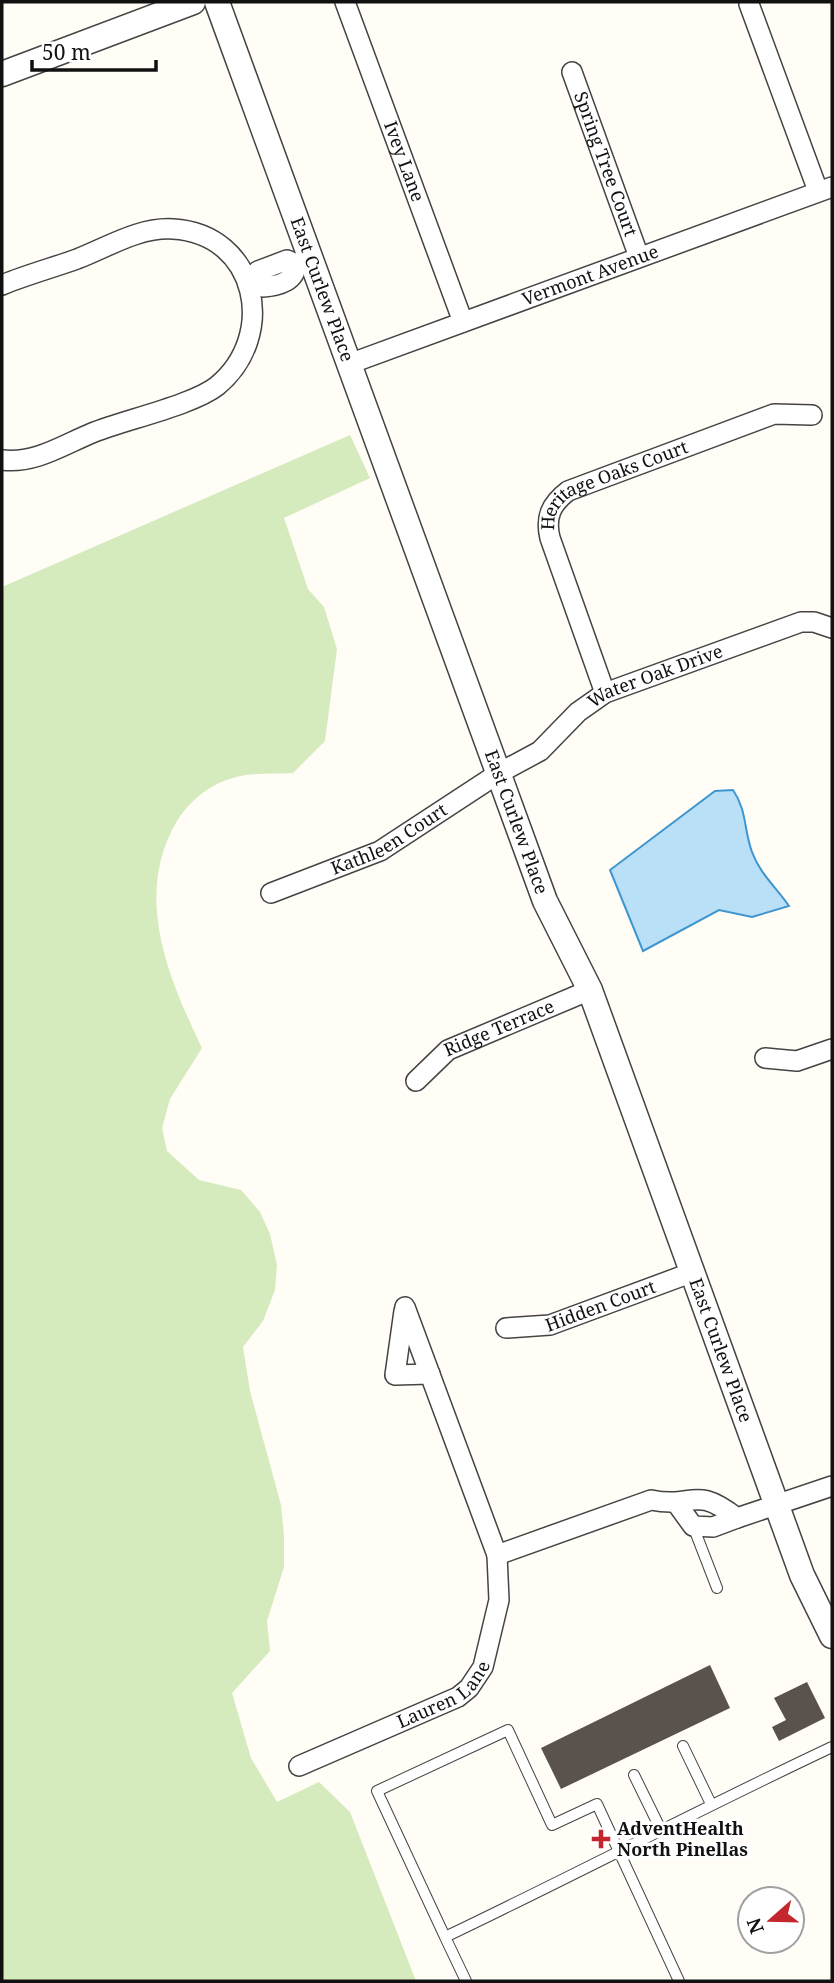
<svg xmlns="http://www.w3.org/2000/svg" width="834" height="1983" font-family="'Noto Serif',serif">
	<rect width="100%" height="100%" fill="#fffdf5"/>
	<path fill="#d5ebbd" d="M350 435 370 478 284 518 308 589 324 607 337 649 325 741 293 773C278 774 261 773 246 775 217 779 192 797 177 821 133 895 168 977 202 1048L170 1099 162 1128 167 1151 199 1180 241 1190 260 1212 270 1234 277 1265 275 1290 263 1321 243 1347 250 1391 281 1505 284 1536V1567L267 1621 270 1651 232 1693 251 1758 277 1802 319 1782 350 1812 416 1981H2V587Z"/>
	<path fill="#b9e0f7" stroke="#3f96cf" stroke-width="2" d="M733 790C747 810 744 831 752 852 760 874 776 887 789 906L752 917 719 910 643 951 610 870 715 791Z"/>
	<path fill="#5a524d" d="M710 1665 730 1708 561 1789 541 1748Z
		M807 1682 825 1718 779 1741 772 1727 786 1720 774 1698Z"/>
	<g fill="none" stroke-linecap="round" stroke-linejoin="round">
		<g stroke="#444" stroke-width="12">
			<path id="service" d="M693 1526 717 1588
				M683 1746 711 1804
				M634 1775 661 1830
				M445 1937 377 1791 508 1730 552 1825 597 1804 679 1981
				M466 1981 445 1937C575 1875 702 1808 832 1747"/>
		</g>
		<g stroke="#444" stroke-width="22">
			<g id="minor">
				<path id="s1" d="M345 2 463 322"/>
				<path d="M749 4 818 191"/>
				<path id="s2" d="M572 72 639 257"/>
				<path d="M296 264C296 281 279 286 263 287L258 281V271L287 260 296 264 310 259"/>
				<path d="M2 285C26 275 52 268 77 259 108 247 139 227 173 229 258 234 278 336 217 386 193 405 124 420 92 433 63 445 35 464 2 460"/>
				<path id="s3" d="M349 364 832 187"/>
				<path id="s4" d="M605 693 550 538C545 517 551 504 568 491L774 414 812 415"/>
				<path id="s5" d="M271 893 380 851 499 773 540 751 578 712 605 693 801 622H814L832 628"/>
				<path d="M765 1058 797 1061 832 1049"/>
				<path id="s6" d="M416 1081 448 1050 590 990"/>
				<path d="M404 1311 395 1375 430 1374"/>
				<path id="s7" d="M506 1328 550 1325 693 1272"/>
				<path d="M677 1504 693 1526 713 1527 737 1518"/>
				<path d="M497 1555 651 1500C695 1509 693 1484 737 1518L832 1486"/>
				<path id="s8" d="M299 1766 458 1697 469 1688 483 1667 499 1600 497 1555 405 1307"/>
			</g>
		</g>
		<g stroke="#444" stroke-width="27">
			<g id="tertiary">
				<path id="s9" d="M217 2 545 901 590 990 802 1575 832 1636"/>
				<path d="M2 74 193 2"/>
			</g>
		</g>
		<use href="#service" stroke="#fff" stroke-width="10"/>
		<use href="#minor" stroke="#fff" stroke-width="19"/>
		<use href="#tertiary" stroke="#fff" stroke-width="24"/>
	</g>
	<path fill="#c4262e" stroke="#fff" stroke-width="2.5" d="M597.5 1828.5h7v7h7v7h-7v7h-7v-7h-7v-7h7z"/>
	<g text-anchor="middle" stroke-width="7" stroke-linejoin="round" paint-order="stroke">
		<g font-size="18" fill="#111" stroke="#fff">
			<text dy="6" stroke="none"><textPath href="#s1" startOffset="170">Ivey Lane</textPath></text>
			<text dy="6" stroke="none"><textPath href="#s2" startOffset="98">Spring Tree Court</textPath></text>
			<text dy="6" stroke="none"><textPath href="#s3" startOffset="257">Vermont Avenue</textPath></text>
			<text dy="6" stroke="none"><textPath href="#s9" startOffset="306">East Curlew Place</textPath></text>
			<text dy="6" stroke="none"><textPath href="#s4" startOffset="259">Heritage Oaks Court</textPath></text>
			<text dy="6" stroke="none"><textPath href="#s5" startOffset="446">Water Oak Drive</textPath></text>
			<text dy="6" stroke="none"><textPath href="#s9" startOffset="873">East Curlew Place</textPath></text>
			<text dy="6" stroke="none"><textPath href="#s5" startOffset="130">Kathleen Court</textPath></text>
			<text dy="6" stroke="none"><textPath href="#s6" startOffset="100">Ridge Terrace</textPath></text>
			<text dy="6" stroke="none"><textPath href="#s7" startOffset="98">Hidden Court</textPath></text>
			<text dy="6" stroke="none"><textPath href="#s9" startOffset="1440">East Curlew Place</textPath></text>
			<text dy="6" stroke="none"><textPath href="#s8" startOffset="163">Lauren Lane</textPath></text>
		</g>
		<g font-size="18" font-weight="bold" fill="#111" stroke="#fff" text-anchor="start">
			<text x="617" y="1835">AdventHealth<tspan x="617" dy="21">North Pinellas</tspan></text>
		</g>
	</g>
	<rect width="834" height="1983" fill="none" stroke="#111111" stroke-width="7"/>
	<g transform="translate(771 1920) rotate(250)"><circle r="33" fill="#ffffff" stroke="#a0a0a0" stroke-width="2"/>
	<path d="M0-5L12 26L0 18L-12 26Z" fill="#c4262e"/>
	<text y="-10" font-size="19" font-weight="bold" text-anchor="middle" fill="#111111">N</text>
	</g>
	<path d="M32 60v10h124v-10" fill="none" stroke="#111111" stroke-width="3.5"/>
	<text x="42" y="60" font-size="21" fill="#111111" stroke="#ffffff" stroke-width="5" paint-order="stroke">50 m</text>
</svg>
